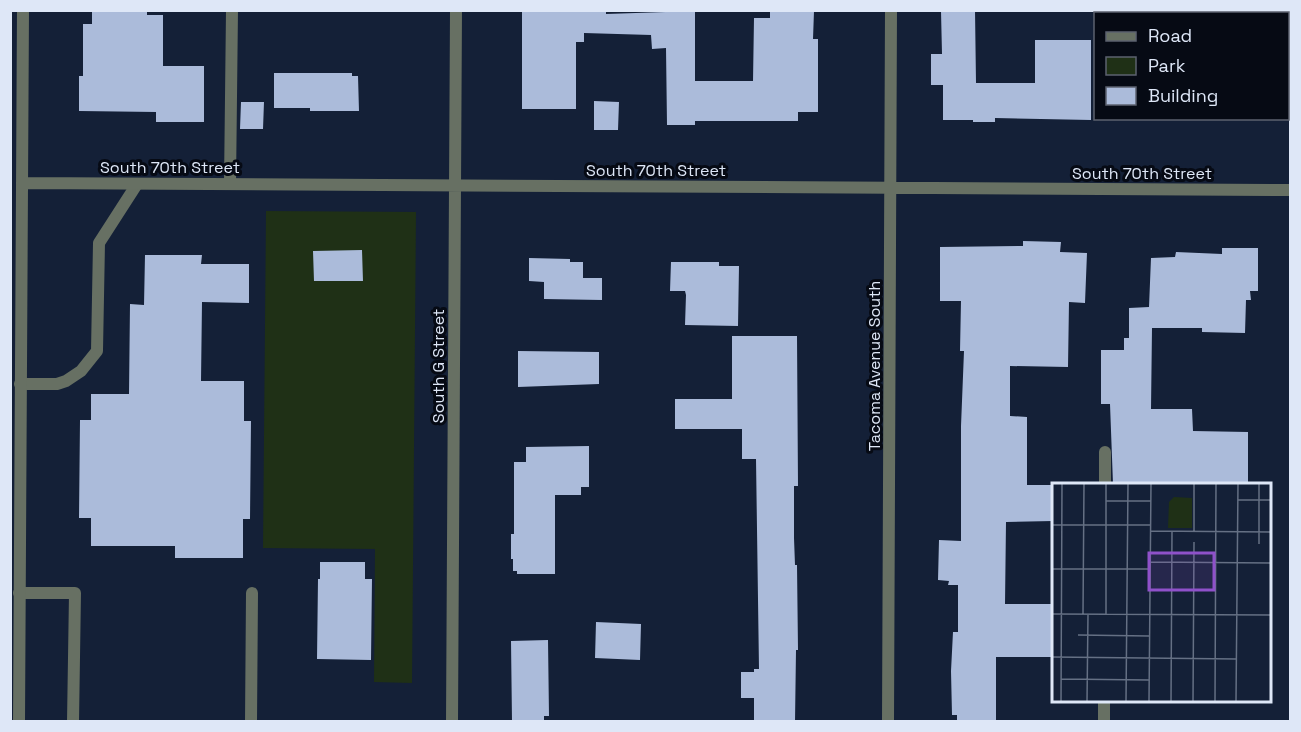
<svg xmlns="http://www.w3.org/2000/svg" width="1301" height="732" font-family="'Space Grotesk',sans-serif">
	<rect width="100%" height="100%" fill="#142037"/>
	<path fill="#1f3016" d="M266 211 416 212 412 683 374 682 375 549 263 548Z"/>
	<path fill="#abbbda" d="M92 10H147V15H163V66H204V122H156V112L79 111V76H83V24H92Z
		M522 10H606V14L695 11V81H753L754 18H770V11H814L813 39H818V112H798V121H695V125H667L666 48 652 49 651 35 584 33V42H576V109H522Z
		M975 10 976 83H1035V40H1091V120L995 118V122H973V120H943V85H931V54H942L941 11Z
		M274 73H352V76H358L359 111H310V108H274Z
		M594 101 619 102 618 130H594Z
		M241 102H264L263 129H240Z
		M1023 241 1061 242 1060 252 1087 253 1085 303 1069 302 1068 367 1010 366V416L1027 417V485H1053V521L1006 522 1005 604H1053V657H996V722H957V715H952L951 671 953 632H958V585H948L949 581 938 580 939 540 961 541V426L964 351H960L961 301H940V247L1023 246Z
		M1222 248H1258V291H1250L1251 300H1246L1245 333 1202 332V328H1152L1151 409H1192L1193 431 1248 432V484H1113L1110 404H1101V350H1124V338H1129V308L1149 307 1151 258 1175 257 1176 252 1222 254Z
		M362 250 363 281H314L313 251Z
		M145 255H202L201 264H249V303L202 302 201 381H244V421H251L250 519H243V558H175V546H91V518H79L80 420H91V394H129L130 304 144 305Z
		M529 258 570 259V262H583V278H602V300L544 299V282L529 281Z
		M671 262H719V266H739L738 326 685 325 686 295 685 291H670Z
		M732 336H797L798 486H794V538L795 565H797L798 650H796L795 722H754V698H741V672H754V669H759L756 459H742V429H675V399H732Z
		M518 351 599 352V384L518 387Z
		M589 446V487H581V495H555V574H517V571H513V559H511V534H514V462H526V447Z
		M320 562H365V579H372L371 660 317 659 318 579H320Z
		M596 622 641 624 640 660 595 658Z
		M548 640 549 716H544V722H512L511 641Z"/>
	<g fill="none" stroke-linecap="round" stroke-linejoin="round">
		<path stroke="#677063" stroke-width="12" d="M230 184 232 10
			M20 384H57L66 381 81 371 97 351 99 243 137 184
			M1105 484V452
			M19 593H75L73 722
			M251 722 252 593
			M1104 722V700"/>
		<path stroke="#677063" stroke-width="12" d="M22 183 1290 190
			M19 722 23 10
			M452 722 456 10
			M888 722 891 10"/>
	</g>
	<g text-anchor="middle" stroke-width="6" stroke-linejoin="round" paint-order="stroke">
		<g font-size="16" fill="#dee7f7" stroke="#060a14">
			<text x="170" y="173">South 70th Street</text>
			<text x="656" y="176">South 70th Street</text>
			<text x="1142" y="179">South 70th Street</text>
			<text transform="translate(438 366) rotate(-90)" y="6">South G Street</text>
			<text transform="translate(874 366) rotate(-90)" y="6">Tacoma Avenue South</text>
		</g>
	</g>
	<g transform="translate(1052 483)">
		<rect width="219" height="219" fill="#142037"/>
		<path d="M122 14 140 15V45H116L117 19Z" fill="#1f3016"/>
		<path fill="none" stroke="#657084" stroke-width="1.5" d="M207 0V61M186 17H219M54 18H99M0 42H98M98 48 219 49M142 48V0M98 79 219 80M0 86H98M0 131 219 132M31 131 32 0M54 131V0M26 152 97 153M0 174 185 176M9 196 97 197M9 219 10 0M35 219 36 131M35 219H59M74 219 76 0M97 219 99 0M119 219 120 48M141 219 142 59M163 219 164 0M184 219 186 0"/>
		<path fill="#8f51ca" fill-opacity="0.15" stroke="#8f51ca" stroke-width="3" d="M97 70H162V107H97Z"/>
		<rect width="219" height="219" fill="none" stroke="#dee7f7" stroke-width="3"/>
	</g>
	<rect width="1301" height="732" fill="none" stroke="#dee7f7" stroke-width="24"/>
	<rect x="1094" y="12" width="195" height="108" fill="#060a14" stroke="#5c626f" stroke-width="1.5"/>
	<rect x="1106" y="32" width="30" height="9" fill="#677063" stroke="#5c626f" stroke-width="1.5"/>
	<text x="1148" y="42" font-size="18" fill="#dee7f7">Road</text>
	<rect x="1106" y="57" width="30" height="18" fill="#1f3016" stroke="#5c626f" stroke-width="1.5"/>
	<text x="1148" y="72" font-size="18" fill="#dee7f7">Park</text>
	<rect x="1106" y="87" width="30" height="18" fill="#abbbda" stroke="#5c626f" stroke-width="1.5"/>
	<text x="1148" y="102" font-size="18" fill="#dee7f7">Building</text>
</svg>
